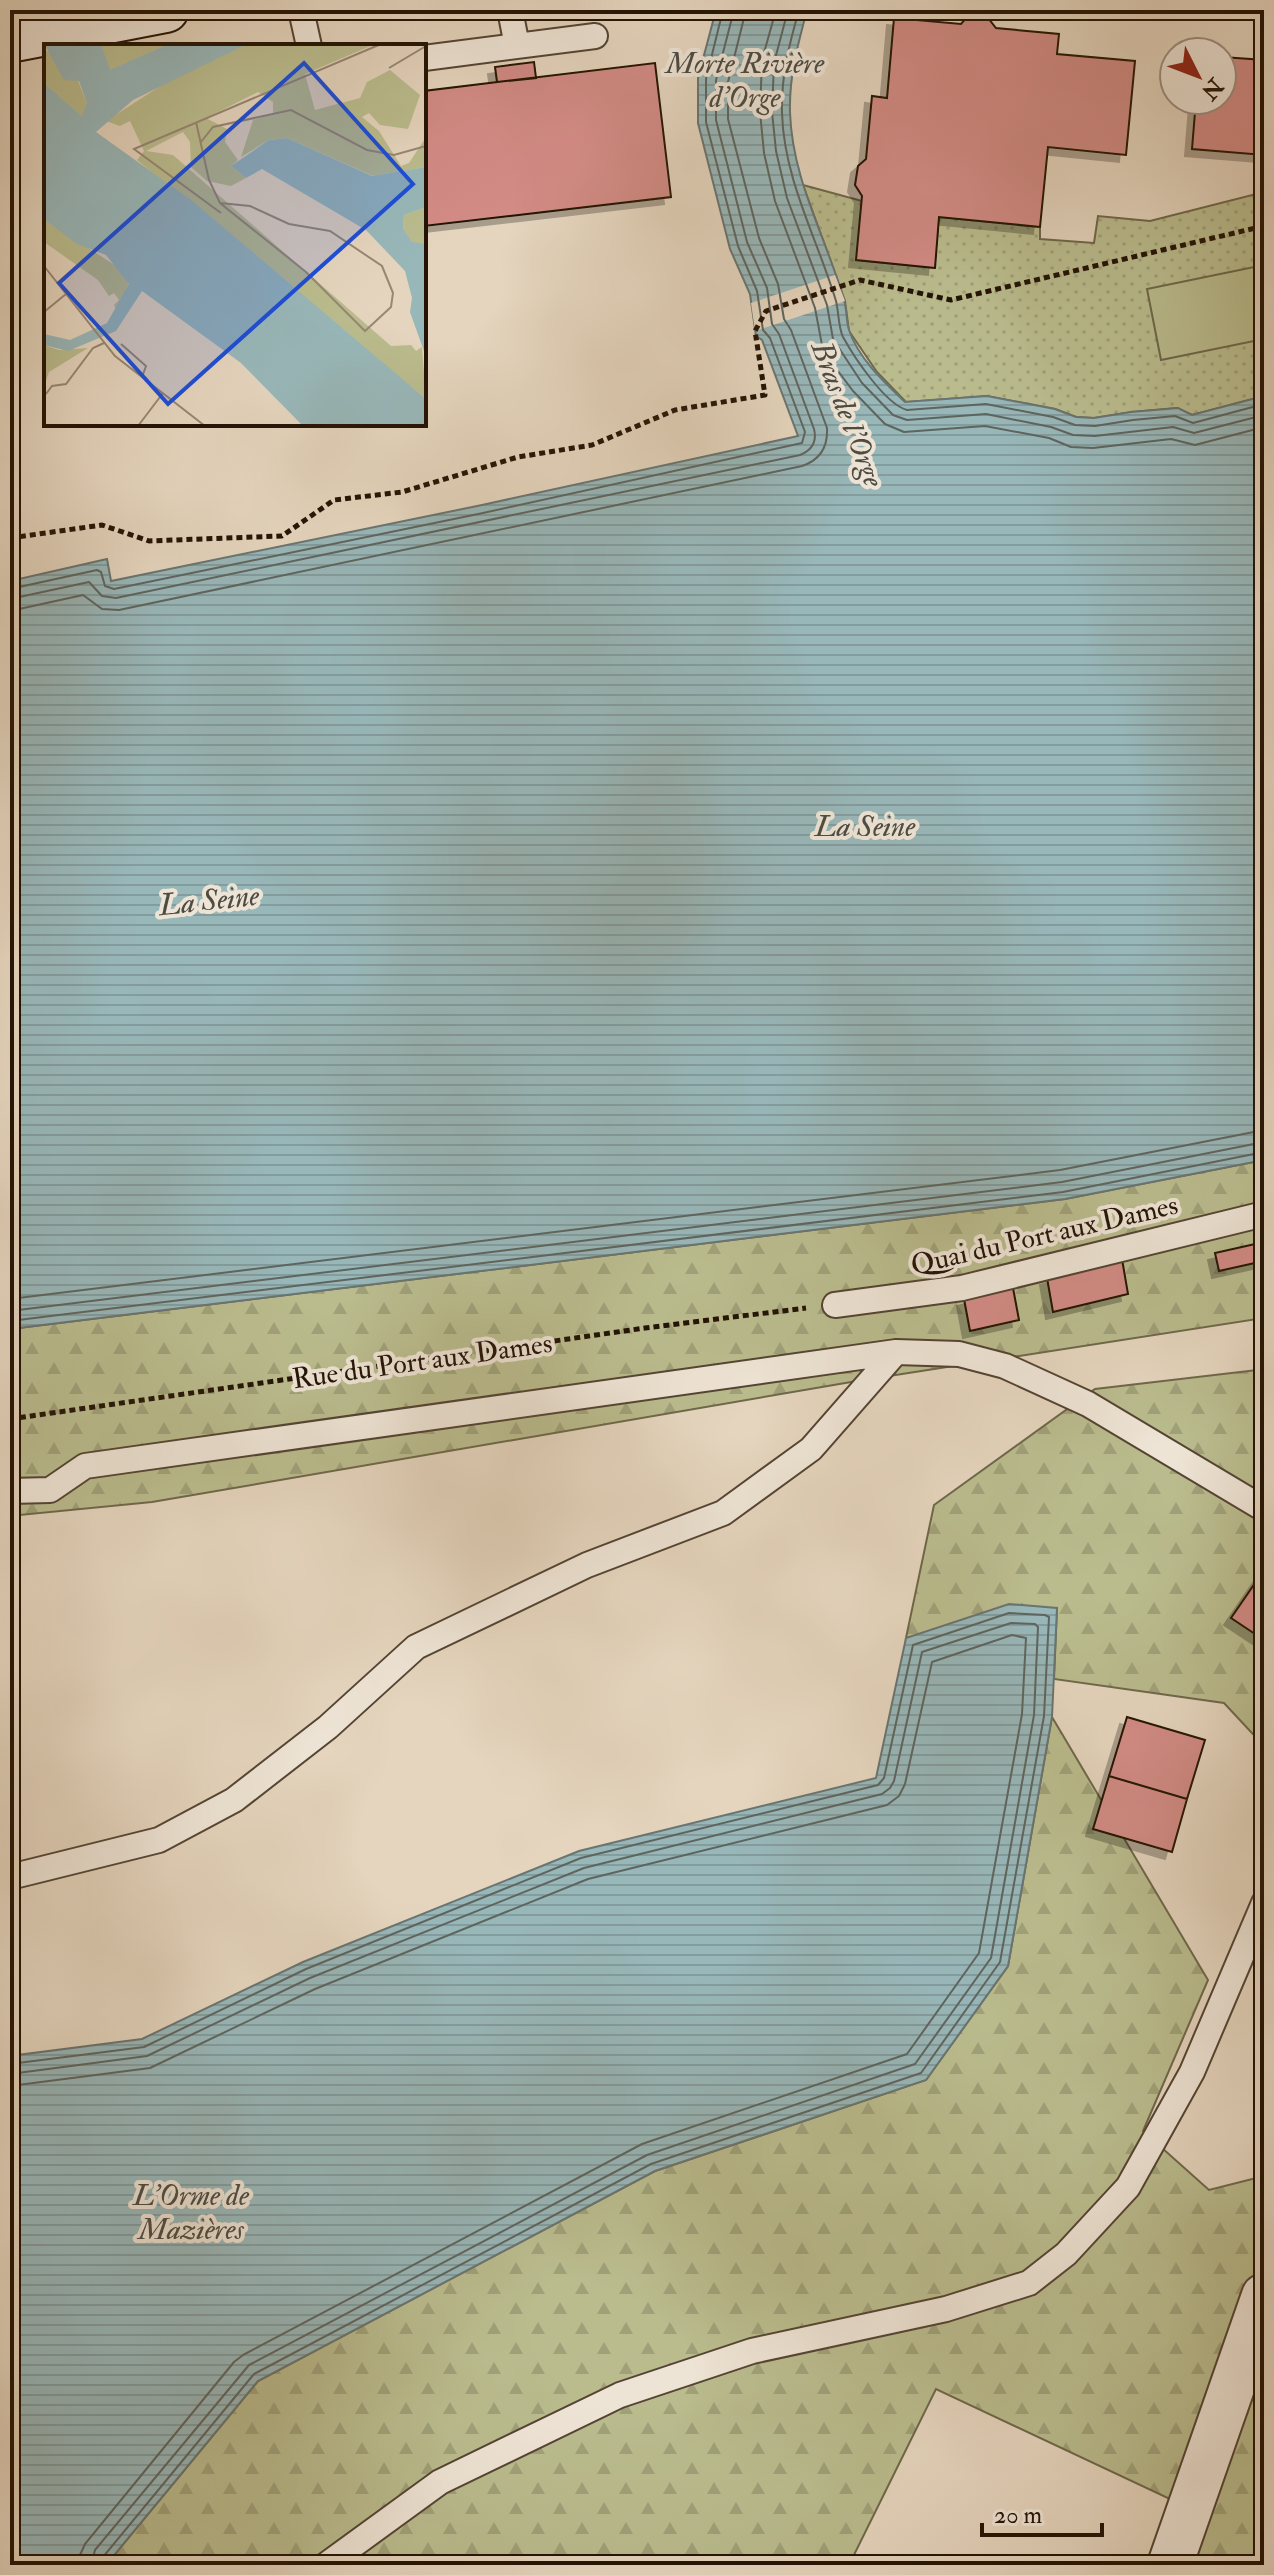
<svg xmlns="http://www.w3.org/2000/svg" width="1274" height="2575" font-family="'IM FELL Double Pica',serif">
	<defs>
		<pattern id="grass-dots" width="8" height="8" patternUnits="userSpaceOnUse" patternTransform="scale(2)"><rect width="8" height="8" fill="#babc8e"/><path d="M2 2h.1M6 6h.1" fill="none" stroke="#a0a179" stroke-width="1.8" stroke-linecap="round"/></pattern>
		<pattern id="forest-firs" width="22" height="20" patternUnits="userSpaceOnUse" patternTransform="scale(2)"><rect width="22" height="20" fill="#babc8e"/><path d="M5 1l3.5 6h-7zM16 11l3.5 6h-7z" fill="#a0a179"/></pattern>
		<pattern id="water-rules" width="6" height="5" patternUnits="userSpaceOnUse" patternTransform="scale(2)"><rect width="6" height="5" fill="#98b7b9"/><path d="M0 2.5h6" fill="none" stroke="#839c9e"/></pattern>
		<filter id="shadow"><feDropShadow dx="-7" dy="7" stdDeviation="0" flood-color="#0004"/></filter>
	</defs>
	<rect width="100%" height="100%" fill="#e5d5be"/>
	<filter id="stains"><feTurbulence type="fractalNoise" baseFrequency=".0025" numOctaves="4"/><feColorMatrix values="0 0 0 0 .2 0 0 0 0 .09 0 0 0 0 .02 0 0 0 .5 -.17"/></filter>
	<radialGradient id="worn" r=".72"><stop offset=".6" stop-color="#630" stop-opacity="0"/><stop offset="1" stop-color="#630" stop-opacity=".3"/></radialGradient>
	<path fill="url(#grass-dots)" stroke="#6e684a" stroke-width="2" d="M803 185 862 201 857 260 934 268 939 217 1040 227V239L1094 243 1098 216 1150 221 1264 192V396L1192 415 1177 408 1132 412 1094 418 1076 417 1055 409 987 396 906 402 877 372 849 331 845 301Z"/>
	<path fill="url(#forest-firs)" stroke="#6e684a" stroke-width="2" d="M1264 1160V1318L857 1381 152 1502 10 1516V1329L1065 1199Z
		M1257 1370 1264 1376V1746L1224 1703 1054 1679 1057 1608 906 1638 934 1505 1095 1389Z
		M1052 1717 1208 1980 1143 2131 1209 2190 1264 2176V2565H1185L1202 2514 936 2389 849 2565H106L258 2381 655 2171 926 2080 1008 1966Z"/>
	<path fill="#babc8e" stroke="#6e684a" stroke-width="2" d="M1264 265V339L1161 360 1147 289Z"/>
	<path fill="url(#water-rules)" stroke="#697571" stroke-width="2" d="M716 10H807C798 44 789 76 790 112 792 180 826 237 844 300 847 310 846 321 849 330 858 358 885 383 905 402L987 396 1055 409 1076 417 1094 418 1131 412 1178 408 1192 415 1264 396V1160L1065 1199 10 1329V581L107 559 111 581 482 505 798 436 762 340 756 336 750 294 730 249 698 123V78Z
		M1009 1604 1057 1608 1052 1717 1008 1966 926 2080 655 2171 258 2381 106 2565H10V2056L142 2039 303 1962 579 1851 876 1778 906 1638Z"/>
	<path fill="#e5d5be" d="M835 275 845 301 755 331 751 303Z"/>
	<g fill="none" stroke-linecap="round" stroke-linejoin="round">
		<path stroke="#5e655f" stroke-width="2" d="M776 10 762 60 760 112 764 153 775 201 815 308 822 345 838 371 853 391 885 424 904 432 985 426 1049 438 1071 447 1093 448 1171 439 1195 445 1264 427
			M788 10 774 63 772 112 776 151 787 198 827 305 833 339 862 383 893 415 907 420 986 414 1051 427 1073 435 1095 436 1173 427 1194 433 1264 415
			M799 10C789 45 781 76 782 113 784 180 817 238 836 301 839 313 838 326 843 337 854 357 885 404 907 410L986 404 1053 417 1075 425 1095 426 1133 420 1175 416 1193 423 1264 404
			M10 589 97 570 101 572 105 586 114 589 483 513 802 443 805 432 770 338 763 330 757 291 738 246 706 122V79L723 10
			M10 599 89 582 102 596 116 598 800 455C812 450 817 441 814 429L779 334 772 324 767 288 747 242 716 120V80L734 10
			M10 611 83 595 102 609 119 610 802 466C820 460 828 447 827 428L791 330 784 319 778 284 759 238 728 119V82L746 10
			M10 1299 1060 1170 1264 1130
			M10 1311 1062 1182 1264 1142
			M10 1321 1063 1192 1264 1152
			M10 2064 144 2047 306 1969 581 1858 878 1785 884 1778 913 1645 1009 1613 1045 1615 1049 1617 1044 1716 1000 1962 921 2073 651 2164 254 2374 103 2557 101 2565
			M10 2074 147 2056 310 1978 584 1868 882 1794 890 1788 894 1781 922 1652 1011 1623 1035 1624 1038 1627 1034 1715 991 1958 915 2064 647 2155 249 2365 95 2550 91 2565
			M10 2086 150 2068 315 1989 588 1879 887 1805 899 1796 905 1784 932 1662 1012 1635 1026 1638 1022 1714 979 1953 907 2054 642 2144 243 2355 234 2362 85 2544 80 2555 79 2565"/>
	</g>
	<path fill="#d28b85" stroke="#231305" stroke-width="2" filter="url(#shadow)" d="M967 17 988 18 996 28 1059 34 1057 54 1135 61 1126 155 1048 147 1040 227 939 217 935 268 856 260 862 196 855 185 858 166 866 159 872 96 887 98 894 18 961 24Z
		M1222 57 1264 60V155L1192 149 1196 100H1222Z
		M534 62 536 78 497 82 495 67Z
		M655 63 671 197 424 226V91Z
		M1264 1242V1261L1219 1271 1215 1253Z
		M1122 1259 1128 1294 1053 1312 1047 1278Z
		M1013 1288 1019 1320 970 1331 964 1299Z
		M1262 1573 1264 1574V1640L1231 1618Z
		M1127 1717 1205 1740 1187 1799 1109 1776Z
		M1109 1776 1187 1799 1172 1852 1093 1829Z"/>
	<g fill="none" stroke-linecap="round" stroke-linejoin="round">
		<g stroke="#544433" stroke-width="28">
			<path id="service" d="M301 10 309 46
				M510 10 517 46
				M424 58 595 36
				M835 1305 962 1288 1264 1214
				M10 1491 50 1490 85 1466 896 1352 959 1354 1005 1366 1088 1404 1264 1509
				M10 1877 159 1840 234 1800 328 1727 416 1647 587 1565 723 1513 811 1449 896 1352
				M326 2565 440 2482 620 2395 752 2351 946 2309 1029 2283 1066 2254 1128 2187 1192 2072 1264 1903"/>
		</g>
		<g stroke="#544433" stroke-width="48">
			<path id="minor" d="M1170 2565 1264 2296"/>
		</g>
		<g stroke="#231305" stroke-width="48">
			<path id="secondary" d="M10 40 166 10"/>
		</g>
		<path stroke="#231305" stroke-width="5" stroke-dasharray="6 4" stroke-linecap="butt" d="M10 538 102 525 149 541 282 536 334 500 402 492 518 457 592 445 675 410 765 395 755 331 766 311 860 280 951 300 1264 226
			M10 1419 645 1328 806 1308"/>
		<use href="#service" stroke="#eee4d5" stroke-width="24"/>
		<use href="#minor" stroke="#eee4d5" stroke-width="44"/>
		<use href="#secondary" stroke="#eee4d5" stroke-width="44"/>
	</g>
	<g text-anchor="middle" stroke-width="8" stroke-linejoin="round" paint-order="stroke">
		<g font-size="28" fill="#231305" stroke="#eee4d5">
			<text transform="translate(1044 1234) rotate(-13)" y="10">Quai du Port aux Dames</text>
			<text transform="translate(422 1360) rotate(-8)" y="10">Rue du Port aux Dames</text>
		</g>
		<g font-size="30" font-style="italic" fill="#4c4c44" stroke="#eee4d5">
			<text x="745" y="73">Morte Rivière<tspan x="745" dy="34">d'Orge</tspan></text>
			<text transform="translate(848 414) rotate(69)" y="10">Bras de l'Orge</text>
			<text x="865" y="836">La Seine</text>
			<text transform="translate(209 900) rotate(-6)" y="10">La Seine</text>
			<text x="191" y="2205">L'Orme de<tspan x="191" dy="34">Mazières</tspan></text>
		</g>
	</g>
	<g transform="translate(44 44)">
		<rect width="382" height="382" fill="#e5d5be"/>
		<path d="M0 175 72 222 85 239 73 268 70 261 75 256 70 249 65 252 54 236 0 198Z" fill="#babc8e"/>
		<path d="M57 0H124L65 27ZM203 0H331L261 30 271 66 316 54 323 38 346 26 376 51 364 85 336 81 325 69 318 73 335 87 357 122 365 119 382 93V123L329 132 243 94 225 96 197 113 209 76 229 69V58L214 48 162 74 183 85 181 98 194 116 187 122 202 134 187 142 163 137 147 123 146 98 139 88 102 107 129 111 347 302 367 301 372 307 378 303 382 355 93 116 100 107 86 77 76 82 62 77 137 29ZM0 4 34 37 43 59 39 73 0 39ZM382 163V200L368 199 359 184 360 171ZM0 301 15 306 44 304 5 328 2 337Z" fill="#babc8e"/>
		<path d="M0 0H57L66 26 124 0H203L89 56 52 88 147 156 382 355V382H259L197 319 98 247 72 287 24 307 0 301V290L26 296 63 279 85 240 62 211 33 200 0 175V39L38 72 43 59 35 37 20 36ZM243 94 328 132 382 123V163L360 171 359 184 368 198 382 200V313L366 268 368 254 361 227 322 186 218 125 202 134 187 122 225 96Z" fill="#98b7b9"/>
		<path fill="none" stroke="#978774" stroke-width="2" d="M345 24 382 2M152 78 165 136 176 159 262 228 321 287 347 263 349 249 338 222 286 187 245 180 206 162 176 159M157 98 169 83 247 66 323 106 350 111 382 102M177 169 90 105 337 0M0 222 71 312 161 382M0 268 22 250M77 300 102 322 98 333M2 350 8 342 22 340 49 304 60 299M94 382 119 349"/>
		<path fill="#1d4ed8" fill-opacity="0.15" stroke="#1d4ed8" stroke-width="4" d="M260 19 369 140 124 360 15 239Z"/>
		<rect width="382" height="382" fill="none" stroke="#231305" stroke-width="4"/>
	</g>
	<rect width="1274" height="2575" fill="none" stroke="#e5d5be" stroke-width="40"/>
	<rect x="12" y="12" width="1250" height="2551" fill="none" stroke="#231305" stroke-width="4"/>
	<rect x="20" y="20" width="1234" height="2535" fill="none" stroke="#231305" stroke-width="2"/>
	<g transform="translate(1198 76) rotate(132)"><circle r="38" fill="#eee4d5" stroke="#9d9082" stroke-width="2"/>
	<path d="M0-6L14 30L0 20L-14 30Z" fill="#8f2418"/>
	<text y="-12" font-size="22" font-weight="bold" text-anchor="middle" fill="#231305">N</text>
	</g>
	<path d="M982 2523v12h120v-12" fill="none" stroke="#231305" stroke-width="4"/>
	<text x="994" y="2523" font-size="24" fill="#231305" stroke="#eee4d5" stroke-width="6" paint-order="stroke">20 m</text>
	<rect width="100%" height="100%" filter="url(#stains)"/>
	<rect width="100%" height="100%" fill="url(#worn)"/>
</svg>
